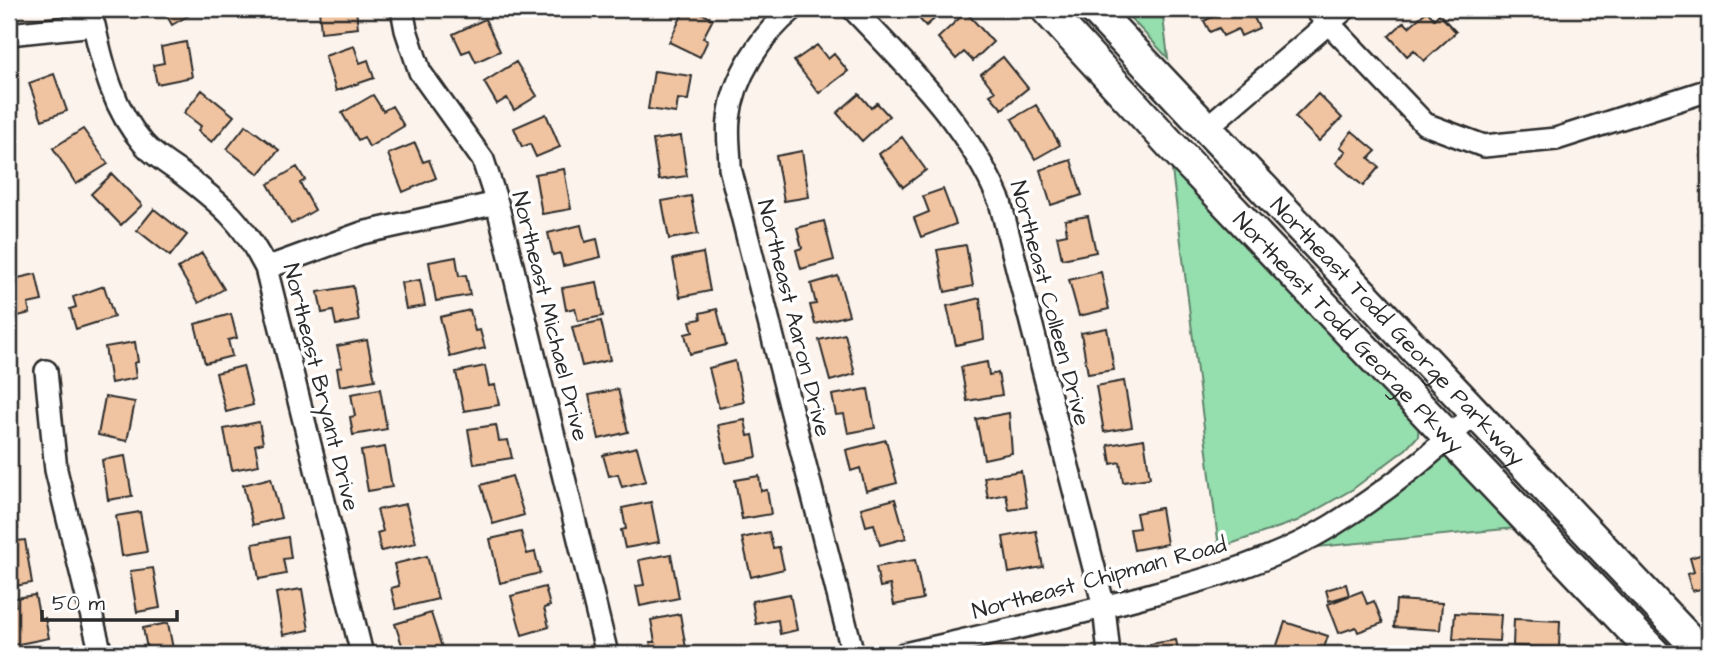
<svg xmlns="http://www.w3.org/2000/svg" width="1718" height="663" font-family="'Architects Daughter',sans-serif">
	<rect width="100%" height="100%" fill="#fcf3ec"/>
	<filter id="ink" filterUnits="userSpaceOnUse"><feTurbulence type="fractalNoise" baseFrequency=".0143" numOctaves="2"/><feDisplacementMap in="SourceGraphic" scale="14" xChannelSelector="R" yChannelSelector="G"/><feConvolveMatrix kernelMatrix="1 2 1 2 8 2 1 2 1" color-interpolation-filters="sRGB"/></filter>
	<g filter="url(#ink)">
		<path fill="#95deae" stroke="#60846c" stroke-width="2" d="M1122 9H1162L1168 58Z
			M1169 146 1419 420 1418 436 1406 449 1353 489 1297 521 1219 548Z
			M1446 456 1527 527 1307 548 1434 461Z"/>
		<path fill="#f1c4a1" stroke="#2b2b2b" stroke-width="2" d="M163 9H198V10L172 25Z
			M319 9H356L358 28 321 32Z
			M685 9H693L713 19 703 38 708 40 700 57 669 42Z
			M914 9H946L926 26 912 11Z
			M1209 9H1250L1259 28 1241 36 1238 29 1223 36 1219 28 1210 32 1204 21 1212 17Z
			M1427 11 1434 19 1439 14 1456 32 1424 61 1414 50 1407 56 1389 36 1404 22 1409 27Z
			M966 12 993 42 973 61 964 52 956 59 938 38Z
			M485 19 500 51 476 62 470 50 462 53 453 34Z
			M186 42 192 77 157 84 153 65 164 63 161 47Z
			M817 45 828 59 834 54 848 71 819 93 794 61Z
			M354 46 360 63 368 60 374 78 336 91 325 56Z
			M1003 57 1028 88 1002 109 990 95 995 92 981 74Z
			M516 62 537 96 514 110 507 98 497 104 484 82Z
			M654 71 692 76 688 100 678 99 676 113 648 109Z
			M54 74 67 111 42 120 29 83Z
			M202 90 234 116 212 142 198 131 201 126 184 113Z
			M859 94 871 108 877 103 889 116 862 141 837 113Z
			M1318 94 1342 118 1319 141 1295 117Z
			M373 95 383 111 392 106 404 126 369 147 364 137 358 140 342 113Z
			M1036 105 1060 145 1035 159 1012 119Z
			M546 114 560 147 536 157 530 144 522 147 514 128Z
			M246 125 279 150 259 174 227 149Z
			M83 129 108 164 76 184 53 148Z
			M1352 131 1376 151 1369 158 1379 167 1363 186 1336 163 1346 151 1340 147Z
			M681 136 687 176 659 180 653 140Z
			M902 137 926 170 903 187 879 154Z
			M415 143 423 162 429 160 436 178 403 192 388 154Z
			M802 151 809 197 784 201 776 156Z
			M1071 160 1082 195 1051 205 1040 170Z
			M297 167 305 180 300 183 315 210 291 224 268 184Z
			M564 169 571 209 542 214 535 174Z
			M112 174 142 205 121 225 91 194Z
			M943 189 956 224 921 237 914 218 929 212 923 196Z
			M691 196 698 234 669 239 662 201Z
			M154 209 187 235 170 256 137 230Z
			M1088 216 1096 252 1062 259 1057 236 1067 234 1065 220Z
			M824 221 834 260 801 269 796 250 802 248 797 228Z
			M581 225 585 242 597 239 601 257 563 266 560 253 553 255 548 233Z
			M966 245 973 286 945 292 937 250Z
			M202 253 224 289 199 303 178 268Z
			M703 253 710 291 680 297 673 259Z
			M456 257 459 276 466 275 470 295 436 301 429 262Z
			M1101 272 1109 309 1079 316 1069 280Z
			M36 274 42 301 28 304 30 313 10 318 9 280Z
			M838 276 849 315 815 324 810 305 816 304 811 284Z
			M420 280 425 306 406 309 401 283Z
			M597 282 603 316 578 321 575 308 566 310 562 288Z
			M104 286 114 317 76 329 70 309 76 307 73 297Z
			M353 286 359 321 336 325 333 311 322 313 318 292Z
			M980 298 984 339 956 345 947 306Z
			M717 309 726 345 690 354 685 334 693 332 690 321 701 319 700 313Z
			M470 310 475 331 480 330 485 348 450 357 440 317Z
			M231 314 237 338 228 340 232 356 205 363 195 324Z
			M601 321 610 360 582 366 572 327Z
			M1107 328 1114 370 1088 374 1081 333Z
			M845 334 855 374 830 381 819 340Z
			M367 340 375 380 340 386 337 368 342 367 337 346Z
			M135 342 138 362 134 363 136 378 111 383 105 347Z
			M735 361 744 402 719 408 709 368Z
			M987 362 989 375 998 373 1002 395 967 401 961 367Z
			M243 366 253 405 226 412 216 373Z
			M485 366 489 386 495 385 499 405 464 411 456 372Z
			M1124 381 1132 427 1104 432 1096 386Z
			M380 389 387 429 353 435 350 417 355 416 351 394Z
			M618 389 628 432 599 439 589 395Z
			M868 389 875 428 848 433 844 414 836 415 832 395Z
			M105 397 135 402 127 441 98 435Z
			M1009 413 1012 453 984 459 976 419Z
			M745 420 748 436 753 435 757 457 726 463 718 425Z
			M259 422 263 443 255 445 259 465 232 470 224 429Z
			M496 425 499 441 508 440 512 458 474 464 468 429Z
			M1144 439 1150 478 1123 482 1120 462 1111 464 1108 445Z
			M886 440 897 483 866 491 860 468 851 471 846 450Z
			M385 447 392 487 368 491 361 451Z
			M637 447 646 481 622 487 618 474 609 476 603 455Z
			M125 456 132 496 108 500 102 460Z
			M1021 471 1027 507 1009 510 1006 494 988 498 984 477Z
			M512 476 524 515 493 524 481 485Z
			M759 476 761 491 767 490 771 514 742 519 735 480Z
			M271 478 281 518 253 525 243 485Z
			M9 484 18 529 9 530Z
			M895 499 906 538 880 545 874 524 866 526 861 508Z
			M651 502 659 542 625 548 621 530 626 529 622 508Z
			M406 504 416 543 381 551 377 533 383 531 377 510Z
			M1161 508 1167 544 1134 550 1130 529 1139 528 1136 513Z
			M140 512 147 552 122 556 116 516Z
			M1036 531 1043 567 1009 573 1003 537Z
			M521 532 527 554 535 552 540 573 500 583 490 539Z
			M769 532 773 548 779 547 784 569 751 577 742 538Z
			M288 537 291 558 283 559 286 574 259 579 253 544Z
			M25 540 32 583 9 587V542Z
			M1709 552V587L1692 591 1687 574 1694 572 1690 558Z
			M671 554 679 598 640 606 636 586 644 585 639 560Z
			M427 556 438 599 396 609 391 588 399 586 394 564Z
			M915 560 923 599 894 605 890 585 880 587 876 567Z
			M153 568 160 608 137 612 130 571Z
			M1346 584 1349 595 1329 601 1326 590Z
			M545 587 550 606 544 608 549 627 522 635 511 596Z
			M302 589 309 630 283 635 276 593Z
			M1362 591 1367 604 1374 601 1383 623 1358 632 1356 627 1339 633 1328 604Z
			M790 594 797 630 780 634 778 620 756 624 752 601Z
			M35 595 40 619 45 618 49 638 14 645 9 608 16 606 15 598Z
			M1396 600 1442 603 1440 630 1394 627Z
			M431 613 444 654H405L395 624Z
			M1455 613 1501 615 1499 641 1453 639Z
			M680 614 687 654H653L650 642H655L651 620Z
			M1514 619 1560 621 1559 648 1513 646Z
			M1285 622 1328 636 1322 654H1274Z
			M168 623 174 654H148L143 628Z
			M1176 640 1179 654H1152L1150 644Z
			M314 645 317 654H279V653Z
			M555 647 556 654H528V652Z"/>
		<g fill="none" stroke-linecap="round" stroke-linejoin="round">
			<g stroke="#2b2b2b" stroke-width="26">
				<path id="street" d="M402 9 406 30 420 72 483 160 497 203 607 654
					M793 9C761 35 733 78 729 119 727 135 730 152 730 168L853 654
					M853 9C910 69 968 125 1000 202L1104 607 1109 654
					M1315 9 1425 124 1484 146 1556 139 1709 90
					M9 34 94 25C103 67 114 110 143 143 153 155 168 164 181 173 223 206 241 219 266 268L362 654
					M1205 129 1345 9
					M266 268 362 233 497 203
					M46 371 56 470 101 654
					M904 654C987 635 1070 617 1152 594 1213 578 1277 559 1331 526 1381 495 1431 456 1473 415"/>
			</g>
			<g stroke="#2b2b2b" stroke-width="35">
				<g id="secondary">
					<path id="s1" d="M1046 9 1172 146 1655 654"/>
					<path id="s2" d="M1094 9 1703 654"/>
				</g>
			</g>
			<use href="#street" stroke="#fff" stroke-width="21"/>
			<use href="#secondary" stroke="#fff" stroke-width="30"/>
		</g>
	</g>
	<g text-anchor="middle" stroke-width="7" stroke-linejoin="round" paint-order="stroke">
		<g font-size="23" fill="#2b2b2b" stroke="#fff">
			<text transform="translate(1051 303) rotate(75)" y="8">Northeast Colleen Drive</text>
			<text transform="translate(551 316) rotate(76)" y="8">Northeast Michael Drive</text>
			<text transform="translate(795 318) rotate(76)" y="8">Northeast Aaron Drive</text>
			<text dy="8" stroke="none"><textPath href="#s1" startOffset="443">Northeast Todd George Pkwy</textPath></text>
			<text dy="8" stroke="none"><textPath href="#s2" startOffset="443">Northeast Todd George Parkway</textPath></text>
			<text transform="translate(322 387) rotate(76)" y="8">Northeast Bryant Drive</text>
			<text transform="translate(1099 577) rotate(-15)" y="8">Northeast Chipman Road</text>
		</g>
	</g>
	<rect width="1718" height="663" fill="none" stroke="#fff" stroke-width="35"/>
	<rect x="18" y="18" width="1683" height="628" fill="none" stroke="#2b2b2b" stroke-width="2.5" filter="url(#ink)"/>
	<path d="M42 610v10h135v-10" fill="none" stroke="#2b2b2b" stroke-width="3.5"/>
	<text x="52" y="610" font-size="21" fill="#2b2b2b" stroke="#ffffff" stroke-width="5" paint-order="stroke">50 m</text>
</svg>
